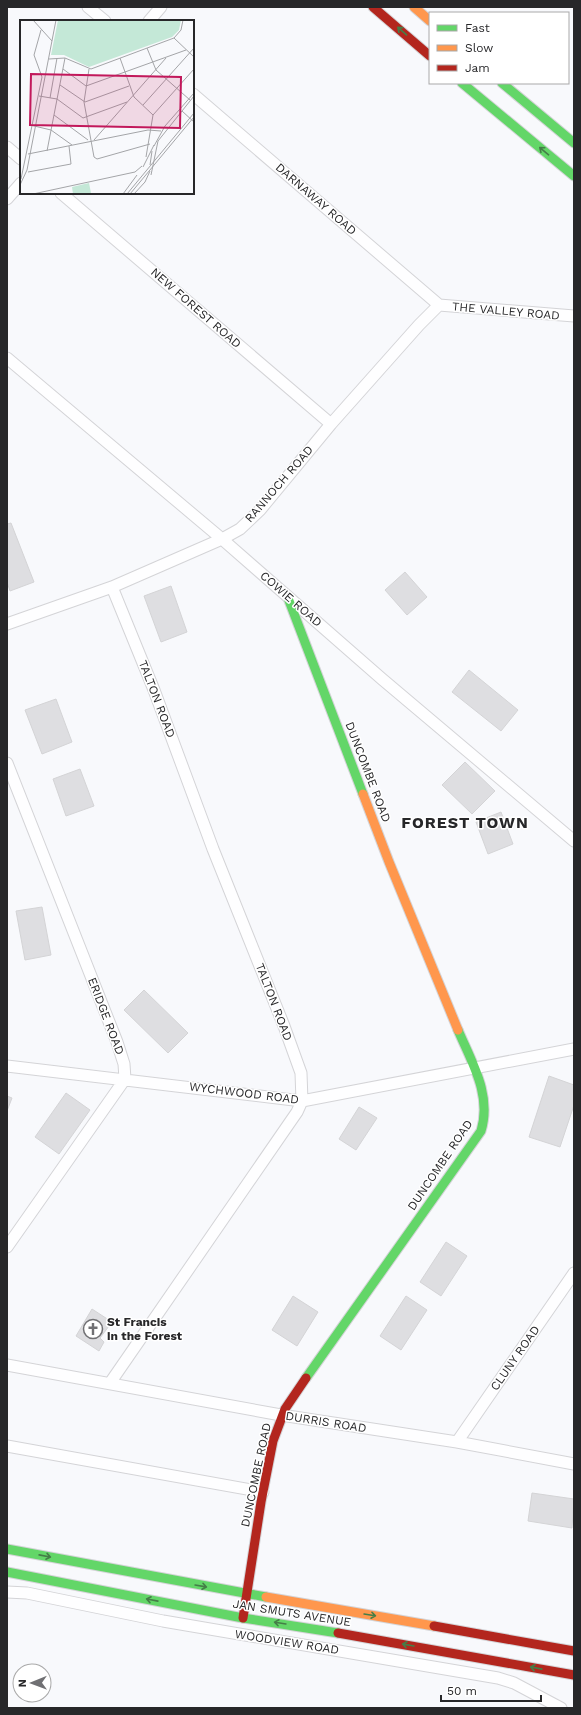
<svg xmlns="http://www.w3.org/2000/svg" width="581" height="1715" font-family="'Work Sans',sans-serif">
	<rect width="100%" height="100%" fill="#f8f9fc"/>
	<path fill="#dedee1" stroke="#d4d4d6" d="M11 523 34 582 10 591 7 582V524Z
		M405 572 427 597 407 615 385 590Z
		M171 586 187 632 161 642 144 596Z
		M469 670 518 710 501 731 452 692Z
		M56 699 72 742 42 754 25 710Z
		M465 762 495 791 472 814 442 785Z
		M80 769 94 806 66 816 53 779Z
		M501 812 513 844 488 854 476 822Z
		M42 907 51 955 25 960 16 911Z
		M144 990 188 1033 168 1053 124 1010Z
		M549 1076 574 1085V1105L560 1147 529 1137Z
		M66 1093 90 1110 59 1154 35 1137Z
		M7 1096 12 1098 7 1111Z
		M359 1107 377 1118 356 1150 339 1139Z
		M446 1242 467 1256 441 1296 420 1282Z
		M293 1296 318 1312 297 1346 272 1330Z
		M406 1296 427 1310 401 1350 380 1336Z
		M92 1309 112 1322 100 1338 104 1342 99 1351 76 1336Z
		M532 1493 574 1499 572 1528 528 1521Z"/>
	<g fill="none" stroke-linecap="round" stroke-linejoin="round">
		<g stroke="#d4d4d7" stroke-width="13">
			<path id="street" d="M88 7 105 21
				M149 21 161 7
				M193 94 439 305
				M7 147 21 159
				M61 193 331 424
				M7 199 21 183
				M439 305 574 316
				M7 358 222 539 382 679 574 841
				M7 624 112 587 222 539 240 529 260 510 331 424 419 325 439 305
				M7 763 117 1042 124 1064 125 1079 7 1247
				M7 1066 302 1101 574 1049
				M7 1365 281 1415 457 1442 574 1464
				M110 1383 297 1112 302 1101 301 1073 284 1026 213 849 154 690 112 587
				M457 1442 574 1273
				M7 1446 263 1492
				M7 1592 27 1593 163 1621 498 1678 514 1683 561 1708"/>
		</g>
		<g stroke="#d4d4d7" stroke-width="11">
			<path id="fast" d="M462 83 574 176
				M502 83 574 143
				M288 598 363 794
				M306 1378 481 1131C492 1095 472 1063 458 1030
				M7 1549 266 1597
				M7 1572 243 1618 338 1633"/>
		</g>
		<g stroke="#d4d4d7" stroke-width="11">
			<path id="slow" d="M414 7 430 21
				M363 794 389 862 458 1030
				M266 1597 434 1626"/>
		</g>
		<g stroke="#d4d4d7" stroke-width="11">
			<path id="jam" d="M373 7 430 56
				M243 1618 261 1502 273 1441 285 1409 306 1378
				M434 1626 574 1651
				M338 1633 574 1675"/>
		</g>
		<use href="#street" stroke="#fefeff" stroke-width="11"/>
		<use href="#fast" stroke="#63d668" stroke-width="9"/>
		<use href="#slow" stroke="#ff974d" stroke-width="9"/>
		<use href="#jam" stroke="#b3261e" stroke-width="9"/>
	</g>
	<defs><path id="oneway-shaft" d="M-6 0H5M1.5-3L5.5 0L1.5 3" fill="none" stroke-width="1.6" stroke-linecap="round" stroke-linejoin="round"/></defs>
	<g stroke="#457e48">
		<use href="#oneway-shaft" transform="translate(402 31) rotate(-139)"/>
		<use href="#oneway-shaft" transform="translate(544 151) rotate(-140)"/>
		<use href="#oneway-shaft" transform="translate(45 1556) rotate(11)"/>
		<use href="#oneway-shaft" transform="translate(201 1586) rotate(10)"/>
		<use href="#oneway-shaft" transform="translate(152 1600) rotate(-169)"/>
		<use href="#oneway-shaft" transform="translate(370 1615) rotate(9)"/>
		<use href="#oneway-shaft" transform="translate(280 1623) rotate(-171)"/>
		<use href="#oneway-shaft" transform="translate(408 1645) rotate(-170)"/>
		<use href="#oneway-shaft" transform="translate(536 1668) rotate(-169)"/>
	</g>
	<defs>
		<g id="church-ring" transform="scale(1)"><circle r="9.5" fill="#fff" stroke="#707073" stroke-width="1.5"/><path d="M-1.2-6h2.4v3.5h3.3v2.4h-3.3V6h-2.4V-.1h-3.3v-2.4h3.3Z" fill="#707073"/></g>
	</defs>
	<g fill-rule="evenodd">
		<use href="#church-ring" x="93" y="1329"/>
	</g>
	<g text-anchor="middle" stroke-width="3" stroke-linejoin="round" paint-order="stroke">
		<g font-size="12" fill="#272729" stroke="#fff">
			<text transform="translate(316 199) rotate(41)" y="4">DARNAWAY ROAD</text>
			<text transform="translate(196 308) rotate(41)" y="4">NEW FOREST ROAD</text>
			<text transform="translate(506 311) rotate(5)" y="4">THE VALLEY ROAD</text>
			<text transform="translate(279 484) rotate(-49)" y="4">RANNOCH ROAD</text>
			<text transform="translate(291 599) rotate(41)" y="4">COWIE ROAD</text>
			<text transform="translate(157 699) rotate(69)" y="4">TALTON ROAD</text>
			<text transform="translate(368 772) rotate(69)" y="4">DUNCOMBE ROAD</text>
			<text transform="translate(274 1002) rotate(69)" y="4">TALTON ROAD</text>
			<text transform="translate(106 1016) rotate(69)" y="4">ERIDGE ROAD</text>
			<text transform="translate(244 1093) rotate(7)" y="4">WYCHWOOD ROAD</text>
			<text transform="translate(440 1165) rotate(-56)" y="4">DUNCOMBE ROAD</text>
			<text transform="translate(515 1358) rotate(-55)" y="4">CLUNY ROAD</text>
			<text transform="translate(326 1422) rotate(9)" y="4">DURRIS ROAD</text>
			<text transform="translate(256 1475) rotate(-78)" y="4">DUNCOMBE ROAD</text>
			<text transform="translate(292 1613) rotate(9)" y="4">JAN SMUTS AVENUE</text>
			<text transform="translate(287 1642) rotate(9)" y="4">WOODVIEW ROAD</text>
		</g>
		<g font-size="12" font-weight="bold" fill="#272729" stroke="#fff" text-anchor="start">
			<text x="107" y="1326">St Francis<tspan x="107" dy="14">in the Forest</tspan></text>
		</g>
		<g font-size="16" font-weight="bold" letter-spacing="1" fill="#272729" stroke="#fff">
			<text x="465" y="828">FOREST TOWN</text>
		</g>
	</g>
	<g transform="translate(20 20)">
		<rect width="174" height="174" fill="#f8f9fc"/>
		<path d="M38 0H161L159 10 152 17 69 47 44 35H31ZM69 163 71 173 53 174 52 167Z" fill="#c4e8d7"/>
		<path fill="none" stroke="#a4a5a8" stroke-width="1" d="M13 0 32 21M154 18 174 37M127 28 136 50 170 80M100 38 114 77 133 95M29 39 45 38 71 49 154 18 161 10 163 0M43 49 66 66M69 49 64 82 74 137 77 139 130 124M40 65 65 82 109 66M66 66 166 30M19 76 37 79 63 98 107 82M30 78 37 38M123 85 174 28M162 91 174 102M34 95 68 120M133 95 174 49M10 105 31 110 52 125M74 120 146 38M134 126 145 106 174 73M27 131 45 38M8 134 128 110 141 111M126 137 133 95M130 145 132 131M123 147 134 125M8 152 51 144 49 126M131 155 138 121 174 76M1 159 22 57 14 35 21 10M0 165 7 150 36 0M13 174 115 152 122 146M103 174 117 155M107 174 174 93M110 174 174 97M114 174 125 162 130 151"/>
		<path fill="#c2185b" fill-opacity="0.15" stroke="#c2185b" stroke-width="2" d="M11 54 161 57 160 108 10 105Z"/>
		<rect width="174" height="174" fill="none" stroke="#272729" stroke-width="2"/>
	</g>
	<rect width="581" height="1715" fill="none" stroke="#272729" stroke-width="16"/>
	<rect x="429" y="12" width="140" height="72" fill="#ffffff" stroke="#a9a9a9"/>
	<rect x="437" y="25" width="20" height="6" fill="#63d668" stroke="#a9a9a9"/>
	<text x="465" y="32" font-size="12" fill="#272729">Fast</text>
	<rect x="437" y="45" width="20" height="6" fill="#ff974d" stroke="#a9a9a9"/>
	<text x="465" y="52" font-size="12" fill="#272729">Slow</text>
	<rect x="437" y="65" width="20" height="6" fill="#b3261e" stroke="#a9a9a9"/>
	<text x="465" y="72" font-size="12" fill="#272729">Jam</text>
	<g transform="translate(32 1683) rotate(269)"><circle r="19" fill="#ffffff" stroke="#a9a9a9"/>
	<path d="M0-3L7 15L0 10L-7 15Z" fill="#707073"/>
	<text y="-6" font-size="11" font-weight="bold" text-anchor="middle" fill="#272729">N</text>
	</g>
	<path d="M441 1695v6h100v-6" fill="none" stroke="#272729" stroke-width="2"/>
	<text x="447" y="1695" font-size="12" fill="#272729" stroke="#ffffff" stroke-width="3" paint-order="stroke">50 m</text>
</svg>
